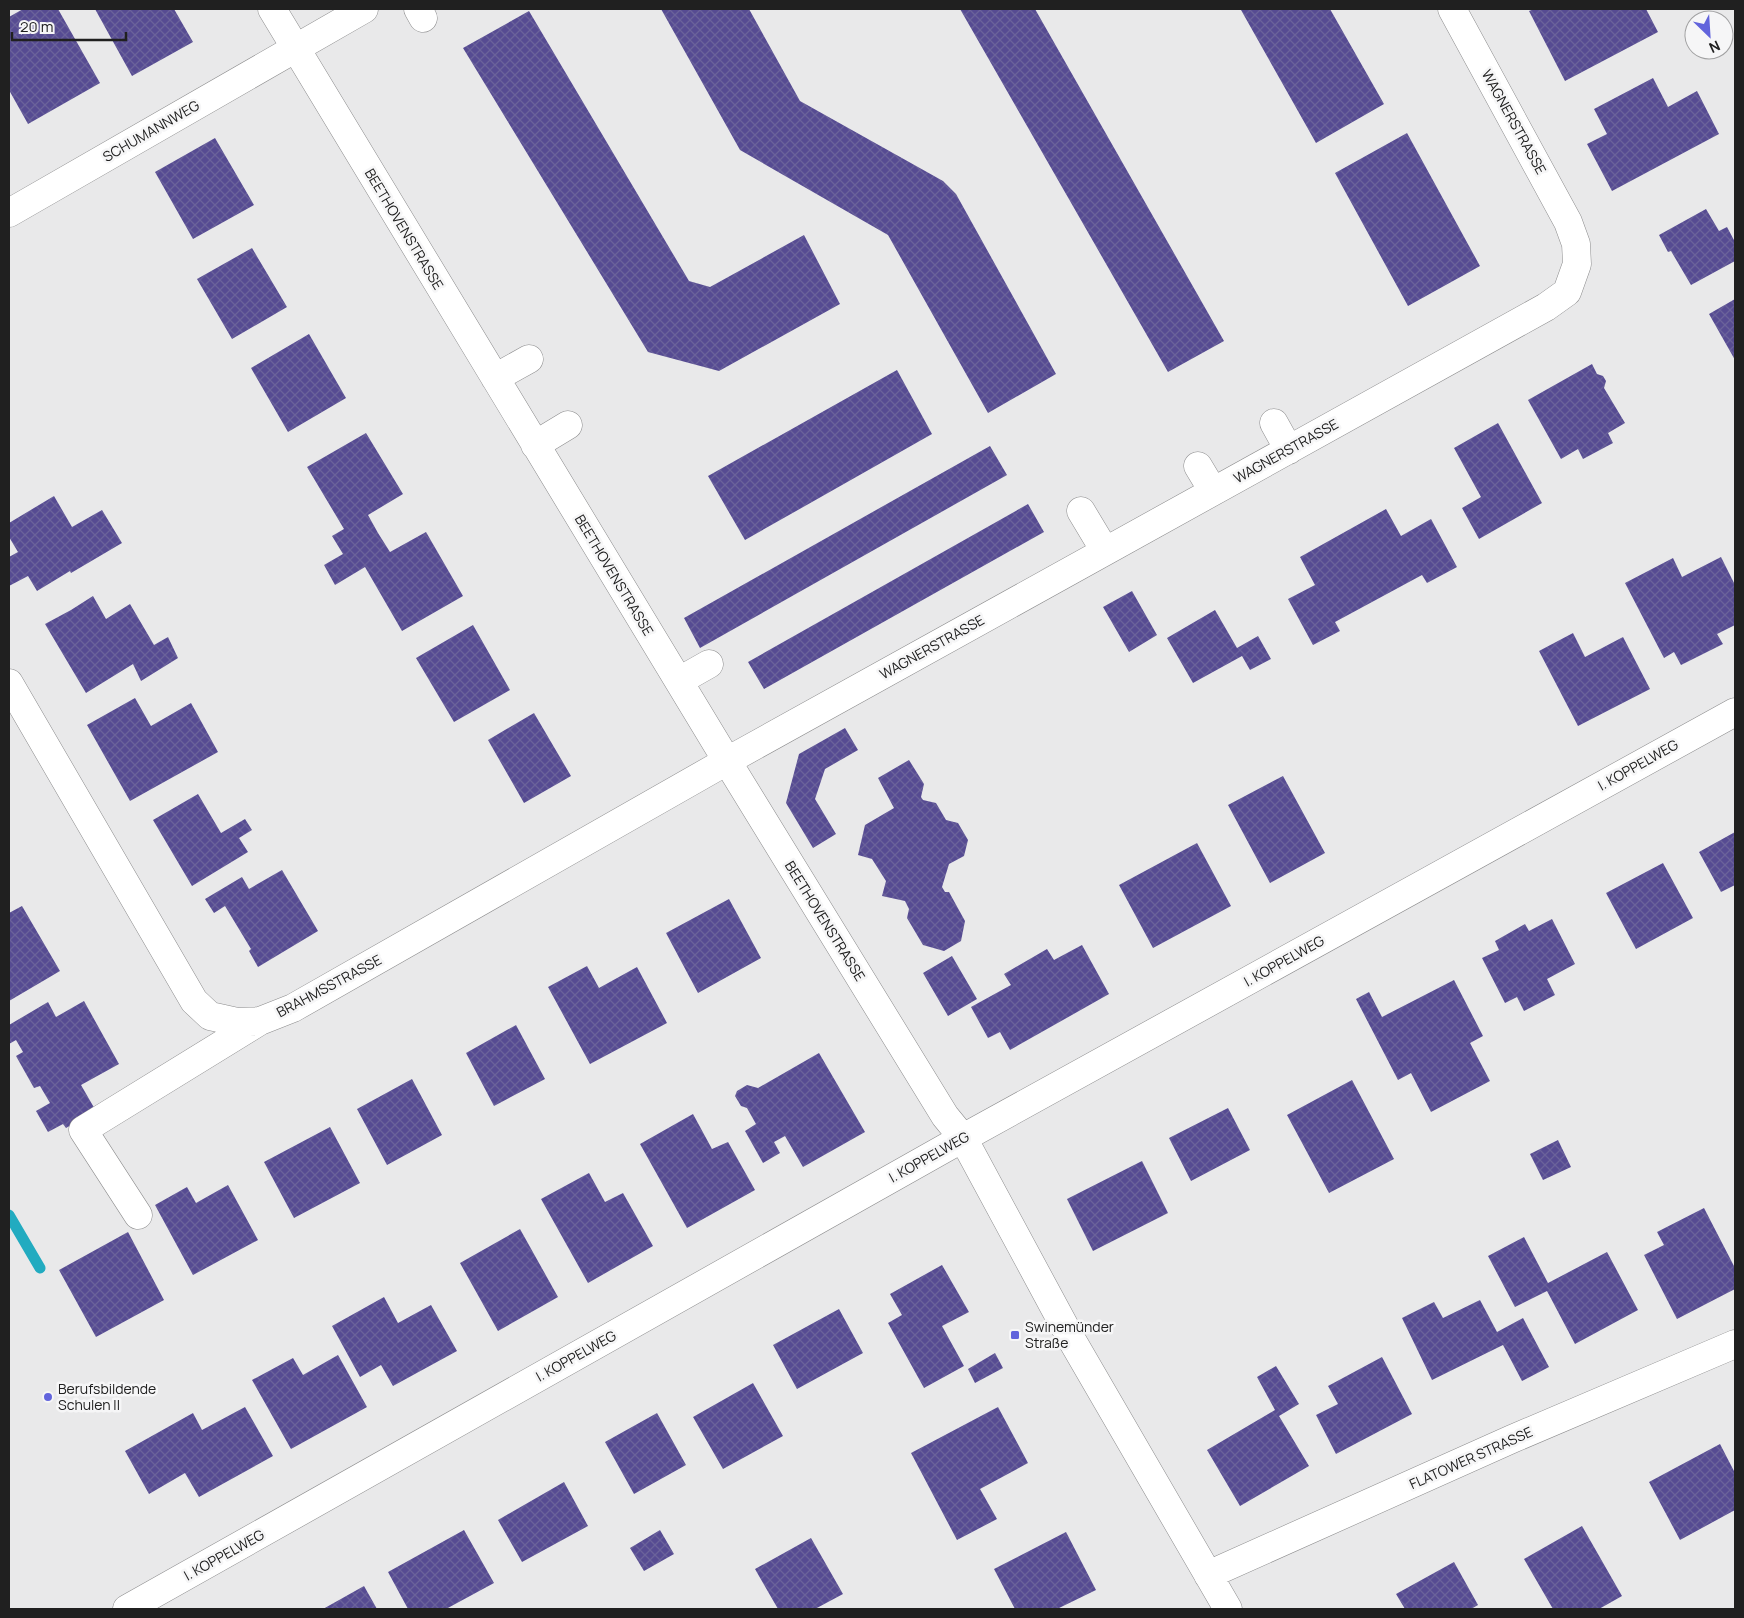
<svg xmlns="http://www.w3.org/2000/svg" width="1744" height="1618" font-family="Manrope,sans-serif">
	<defs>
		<pattern id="building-cross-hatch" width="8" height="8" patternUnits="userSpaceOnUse" patternTransform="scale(1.25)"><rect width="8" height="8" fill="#564b92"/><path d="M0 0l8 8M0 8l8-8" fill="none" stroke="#6a629a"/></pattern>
	</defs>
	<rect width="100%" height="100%" fill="#e9e9ea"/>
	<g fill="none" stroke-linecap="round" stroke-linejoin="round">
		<path stroke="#22abc0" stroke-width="11" d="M9 1215 40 1268"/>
	</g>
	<path fill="url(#building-cross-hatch)" d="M23 9H58L100 83 28 124 9 90V17Z
		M95 9H174L193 42 132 76Z
		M661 9H749L800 101 943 181 956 194 1056 374 988 413 888 235 740 150Z
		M960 9H1035L1224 341 1168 372Z
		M1244 9H1330L1384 104 1316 143 1241 10Z
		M1534 9H1646L1658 32 1565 81 1529 11Z
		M529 11 689 281 710 287 804 235 840 304 719 371 648 352 463 48Z
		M1653 78 1668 107 1697 91 1719 134 1612 191 1587 144 1607 134 1594 109Z
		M1407 133 1480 266 1408 306 1335 173Z
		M215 138 254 205 193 239 155 172Z
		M1706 209 1719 231 1727 227 1735 242V261L1691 285 1671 251 1668 252 1659 235Z
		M252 248 287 307 232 339 197 279Z
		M1735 299V360L1709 314Z
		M309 334 346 398 288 432 251 368Z
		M1592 364 1597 374 1603 376 1606 381 1604 388 1625 423 1608 433 1613 443 1583 459 1578 449 1561 459 1528 400Z
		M897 370 932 434 745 540 708 476Z
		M1498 423 1542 503 1479 539 1462 508 1481 497 1454 448Z
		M366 433 403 494 368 515 378 533 390 552 426 532 463 596 402 631 365 567 335 585 324 565 343 554 332 536 344 529 307 467Z
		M990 446 1007 475 700 648 684 618Z
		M54 496 72 527 102 510 122 543 71 573 70 571 37 591 28 576 9 586V557L18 552 9 537V523Z
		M1028 504 1044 532 764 689 748 662Z
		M1386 509 1401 536 1431 519 1457 567 1427 583 1422 575 1335 622 1340 631 1313 645 1288 599 1315 585 1300 557Z
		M1721 557 1735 585V625L1717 634 1723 644 1681 665 1674 652 1664 658 1625 583 1673 558 1682 577Z
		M1132 591 1157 635 1129 652 1103 607Z
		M93 596 106 619 130 604 154 645 168 637 178 658 141 681 133 664 86 693 45 624 71 610Z
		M1215 610 1237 648 1258 636 1271 659 1250 670 1242 656 1193 683 1167 638Z
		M473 625 510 690 454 722 416 658Z
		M1573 633 1585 657 1623 637 1650 689 1578 726 1539 651Z
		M135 698 151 726 191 703 218 752 130 801 87 725Z
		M534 713 571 776 524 803 488 740Z
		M845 728 858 750 825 769 815 799 836 834 813 848 786 803 799 754Z
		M909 760 924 784 921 797 923 800 936 803 946 820 958 823 968 840 964 856 949 864 942 887 945 892H949L965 921 961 941 944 951 923 945 907 918 909 909 905 901 882 896 886 881 872 859 858 855 865 825 894 808 878 778Z
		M1283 776 1325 853 1270 883 1228 805Z
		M198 794 221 833 245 819 252 830 239 838 248 852 192 886 153 820Z
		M1735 832V885L1721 892 1699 852Z
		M1197 843 1231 906 1153 948 1119 885Z
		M1663 863 1693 918 1636 949 1606 893Z
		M282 870 318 931 258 967 249 951 251 949 225 906 214 913 205 899 242 877 249 889Z
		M729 899 761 958 698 993 666 933Z
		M22 906 60 971 9 1001V913Z
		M1552 919 1575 964 1547 979 1555 995 1524 1011 1517 997 1505 1003 1482 958 1499 950 1495 941 1525 924 1529 931Z
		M1082 945 1109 994 1010 1050 1000 1032 988 1038 971 1007 1011 985 1004 974 1047 949 1054 960Z
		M952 956 977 999 948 1016 923 973Z
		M587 966 599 988 637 967 667 1023 590 1064 548 987Z
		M1454 980 1483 1036 1470 1043 1490 1081 1431 1112 1411 1073 1398 1080 1356 999 1369 992 1382 1017Z
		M84 1001 119 1064 81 1085 96 1111 66 1128 63 1124 48 1132 36 1111 50 1103 40 1086 34 1088 16 1056 23 1052 16 1040 9 1044V1025L48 1002 56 1017Z
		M516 1025 545 1079 494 1106 466 1053Z
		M819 1053 865 1132 803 1167 785 1136 774 1142 780 1153 763 1163 745 1131 756 1124 747 1108 741 1106 735 1096 737 1091 747 1085 758 1088Z
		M412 1079 442 1135 387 1165 357 1109Z
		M1352 1080 1394 1159 1329 1193 1287 1115Z
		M1228 1108 1250 1150 1191 1181 1169 1138Z
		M693 1114 712 1149 728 1142 755 1190 687 1228 640 1144Z
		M330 1127 360 1183 294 1218 264 1162Z
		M1558 1140 1571 1167 1543 1180 1530 1154Z
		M1142 1161 1168 1213 1093 1251 1067 1199Z
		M589 1173 605 1202 623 1193 653 1246 588 1283 541 1199Z
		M228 1185 258 1240 193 1275 155 1205 187 1187 196 1203Z
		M1704 1208 1735 1268V1289L1677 1319 1644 1255 1664 1245 1657 1232Z
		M520 1229 558 1297 498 1331 460 1263Z
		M128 1232 164 1300 96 1337 59 1270Z
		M1524 1237 1548 1283 1607 1252 1638 1310 1575 1344 1547 1291 1515 1307 1488 1256Z
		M942 1265 969 1312 942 1326 964 1366 924 1388 888 1323 902 1315 890 1294Z
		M384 1297 398 1323 431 1305 457 1351 393 1386 381 1365 360 1377 332 1326Z
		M1480 1300 1497 1332 1523 1318 1549 1367 1522 1381 1503 1345 1432 1380 1402 1318 1434 1302 1443 1318Z
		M839 1309 863 1353 797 1389 773 1345Z
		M995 1353 1003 1368 975 1383 968 1369Z
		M338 1355 367 1407 291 1449 252 1380 293 1358 303 1375Z
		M1382 1357 1412 1414 1336 1454 1316 1415 1338 1404 1328 1386Z
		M1276 1366 1299 1404 1279 1416 1309 1466 1240 1506 1207 1450 1275 1410 1257 1377Z
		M753 1383 783 1436 723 1469 693 1417Z
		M245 1407 273 1456 199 1497 185 1473 149 1494 125 1451 193 1413 202 1430Z
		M998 1407 1028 1463 980 1489 997 1519 957 1540 911 1453Z
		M657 1413 686 1465 634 1494 605 1442Z
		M1720 1444 1735 1473V1510L1680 1540 1649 1482Z
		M564 1482 588 1526 522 1562 498 1520Z
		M1582 1526 1622 1596 1599 1609H1553L1524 1559Z
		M464 1530 494 1583 446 1609H408L388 1572Z
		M660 1530 674 1554 644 1571 630 1548Z
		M1066 1532 1096 1590 1057 1609H1015L994 1569Z
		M811 1538 843 1594 815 1609H778L755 1569Z
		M1454 1562 1478 1605 1471 1609H1405L1396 1594Z
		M364 1586 377 1609H323Z"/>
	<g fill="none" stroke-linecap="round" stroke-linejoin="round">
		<g stroke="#8c8c8d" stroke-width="29">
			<path id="minor" d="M272 9 727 761 945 1116 963 1138 1073 1342 1228 1609
				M418 9 423 18
				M9 213 364 9
				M495 378 529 359
				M1274 423 1289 450
				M535 445 568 425
				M1198 466 1213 491
				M1081 511 1105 551
				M679 681 709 664
				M9 683 194 1001 210 1016 237 1022 260 1021 293 1008 727 761 1546 307 1567 292 1577 264 1576 244 1568 222 1452 9
				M138 1215 83 1130 260 1021
				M1208 1575 1512 1439 1735 1344
				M127 1609 963 1138 1735 712"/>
		</g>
		<use href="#minor" stroke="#fff" stroke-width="28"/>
	</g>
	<g fill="#6264dc" stroke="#f6f6f7" stroke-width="2">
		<rect x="1010" y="1330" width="10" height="10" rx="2.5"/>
		<circle cx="48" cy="1397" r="5"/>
	</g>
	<g text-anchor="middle" stroke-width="5" stroke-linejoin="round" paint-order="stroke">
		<g font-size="14" fill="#202020" stroke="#f6f6f7">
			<text transform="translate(1514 122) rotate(61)" y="5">WAGNERSTRASSE</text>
			<text transform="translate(151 131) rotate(-30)" y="5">SCHUMANNWEG</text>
			<text transform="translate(404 229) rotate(59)" y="5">BEETHOVENSTRASSE</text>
			<text transform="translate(1286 451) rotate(-29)" y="5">WAGNERSTRASSE</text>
			<text transform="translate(614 575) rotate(59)" y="5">BEETHOVENSTRASSE</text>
			<text transform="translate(932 647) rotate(-29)" y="5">WAGNERSTRASSE</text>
			<text transform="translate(1638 765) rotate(-29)" y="5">I. KOPPELWEG</text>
			<text transform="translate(825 921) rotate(58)" y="5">BEETHOVENSTRASSE</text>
			<text transform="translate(1284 961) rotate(-29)" y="5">I. KOPPELWEG</text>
			<text transform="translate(329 986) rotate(-28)" y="5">BRAHMSSTRASSE</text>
			<text transform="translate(929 1157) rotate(-29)" y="5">I. KOPPELWEG</text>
			<text transform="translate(576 1356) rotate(-29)" y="5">I. KOPPELWEG</text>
			<text transform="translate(1471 1458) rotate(-24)" y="5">FLATOWER STRASSE</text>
			<text transform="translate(224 1555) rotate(-29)" y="5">I. KOPPELWEG</text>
		</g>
		<g font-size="14" fill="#202020" stroke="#f6f6f7" text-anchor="start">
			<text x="1025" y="1332">Swinemünder<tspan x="1025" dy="16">Straße</tspan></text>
			<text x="58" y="1394">Berufsbildende<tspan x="58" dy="16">Schulen II</tspan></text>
		</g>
	</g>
	<rect width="1744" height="1618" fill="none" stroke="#202020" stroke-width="20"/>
	<g transform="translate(1709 35) rotate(155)"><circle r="24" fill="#f6f6f7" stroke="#a0a0a1"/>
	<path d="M0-4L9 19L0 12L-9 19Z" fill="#6264dc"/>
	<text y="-8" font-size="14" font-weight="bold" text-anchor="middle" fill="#202020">N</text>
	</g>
	<path d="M12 32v8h114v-8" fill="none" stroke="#202020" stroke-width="2.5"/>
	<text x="20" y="32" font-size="15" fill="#202020" stroke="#f6f6f7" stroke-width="4" paint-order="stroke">20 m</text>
</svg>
